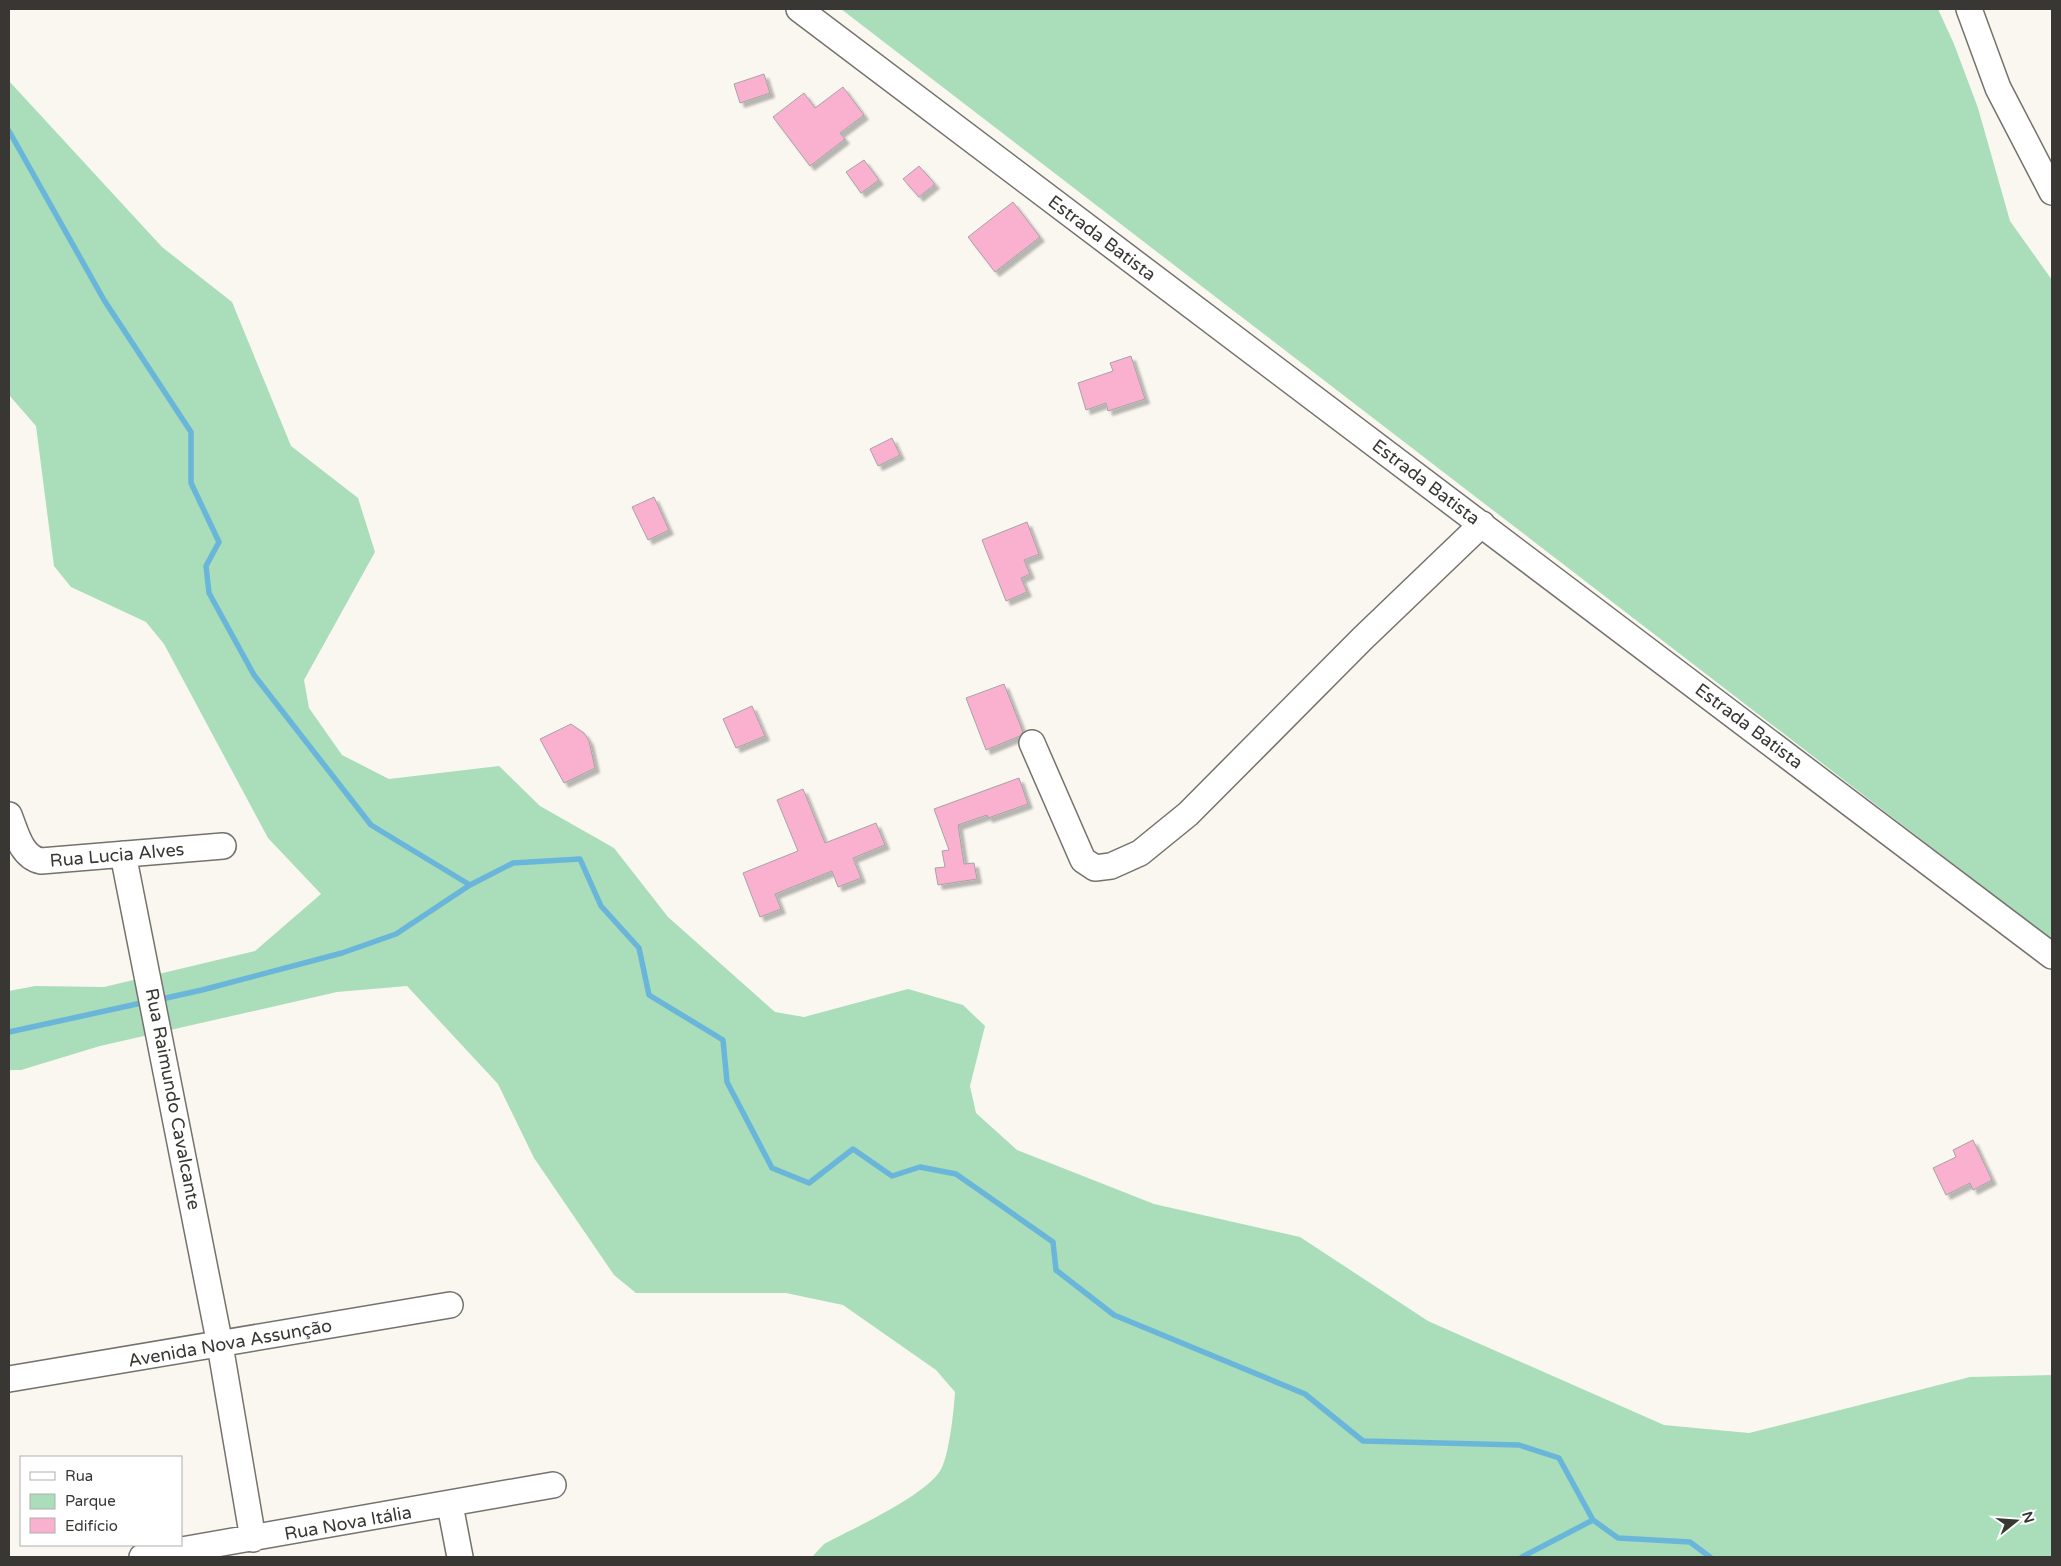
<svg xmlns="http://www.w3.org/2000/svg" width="2061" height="1566" font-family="'Varela Round',sans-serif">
	<defs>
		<filter id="shadow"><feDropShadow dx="4.5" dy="4.5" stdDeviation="1" flood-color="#0004"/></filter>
	</defs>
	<rect width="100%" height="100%" fill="#faf7f1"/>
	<path fill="#aaddb9" d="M841 9H1938L1954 44 1978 108 2010 221 2052 280V940Z
		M9 81 162 247 232 302 291 446 358 498 375 552 304 680 309 708 342 755 389 779 499 766 540 806 614 848 668 917 775 1012 804 1017 908 989 963 1005 985 1026 970 1086 976 1113 1017 1150 1154 1204 1300 1237 1428 1321 1664 1425 1749 1433 1970 1377 2052 1375V1557H812L824 1544C854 1528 923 1497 940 1471 949 1457 954 1409 955 1392L936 1370 843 1305 786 1293H636L614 1275 534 1158 498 1084 407 986 337 992 100 1046 21 1070H9V991L35 986 104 987 255 951 321 894 268 838 164 644 146 622 71 587 54 566 36 426 9 395Z"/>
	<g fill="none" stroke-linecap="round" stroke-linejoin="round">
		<path stroke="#6ab6db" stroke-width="5.5" d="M9 131 104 300 191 432V483L219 542 206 566 209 593 254 675 371 825 470 885 513 863 580 859 601 906 639 948 649 995 723 1040 727 1082 772 1168 809 1183 853 1149 892 1176 920 1167 956 1174 1053 1242 1056 1270 1114 1315 1305 1394 1363 1441 1519 1445 1559 1458 1593 1520 1618 1538 1690 1542 1710 1557
			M157 1000 202 990 342 953 396 934 470 885
			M9 1032 146 1002
			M1522 1557 1593 1520"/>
	</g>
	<path fill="#fab1cf" stroke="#a8a2a4" filter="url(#shadow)" d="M764 74 770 93 740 103 734 84Z
		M843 87 864 115 840 133 845 139 810 166 773 117 804 93 815 108Z
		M864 160 879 180 861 193 846 172Z
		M919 166 935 184 919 197 903 179Z
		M1013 202 1040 237 995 272 968 237Z
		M1131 356 1145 399 1108 411 1106 403 1086 410 1078 383 1113 371 1110 363Z
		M892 438 900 455 878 466 870 449Z
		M654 497 669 530 648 540 632 507Z
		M1027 522 1039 554 1024 560 1030 574 1021 578 1027 592 1006 601 982 540Z
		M1004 684 1023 732 1020 736 986 750 966 698Z
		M752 706 765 736 736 748 723 719Z
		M571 724 584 733 589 741 595 768 564 783 540 739Z
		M1019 778 1028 804 988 818 987 815 958 825 964 864 974 863 977 879 938 885 935 868 945 867 942 851 949 850 934 809Z
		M803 789 825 843 876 823 885 845 853 858 861 878 838 887 832 871 775 894 781 909 760 917 743 873 798 851 777 800Z
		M1973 1140 1992 1180 1973 1190 1970 1183 1946 1195 1933 1168 1956 1157 1953 1150Z"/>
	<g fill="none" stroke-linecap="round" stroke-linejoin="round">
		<g stroke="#75726d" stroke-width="28">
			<path id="minor" d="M799 9 2052 956
				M1969 9 1998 88 2052 192
				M1032 743 1083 860 1095 868 1111 866 1140 853 1188 814 1363 638 1482 524
				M9 815C16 832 21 857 41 861L223 846
				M123 854 220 1345 253 1539
				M9 1379 450 1305
				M450 1505 460 1557
				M142 1557 553 1485"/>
		</g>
		<use href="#minor" stroke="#fff" stroke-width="25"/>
	</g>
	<g text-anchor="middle" stroke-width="4" stroke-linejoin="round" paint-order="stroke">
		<g font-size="18" fill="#383734" stroke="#fff">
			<text transform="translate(1102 238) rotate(37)" y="6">Estrada Batista</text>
			<text transform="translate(1426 482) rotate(37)" y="6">Estrada Batista</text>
			<text transform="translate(1749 726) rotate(37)" y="6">Estrada Batista</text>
			<text transform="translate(117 855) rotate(-5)" y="6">Rua Lucia Alves</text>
			<text transform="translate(173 1099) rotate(79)" y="6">Rua Raimundo Cavalcante</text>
			<text transform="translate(230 1343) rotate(-10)" y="6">Avenida Nova Assunção</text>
			<text transform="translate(348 1523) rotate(-10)" y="6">Rua Nova Itália</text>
		</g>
	</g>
	<rect width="2061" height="1566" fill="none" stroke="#383734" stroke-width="20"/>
	<rect x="20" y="1456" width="162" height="90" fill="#ffffff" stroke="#afafae"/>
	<rect x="30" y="1472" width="25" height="8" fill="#ffffff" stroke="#afafae"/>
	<text x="65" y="1481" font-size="15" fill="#383734">Rua</text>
	<rect x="30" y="1494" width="25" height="15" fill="#aaddb9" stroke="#afafae"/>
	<text x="65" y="1506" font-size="15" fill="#383734">Parque</text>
	<rect x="30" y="1518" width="25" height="15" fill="#fab1cf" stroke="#afafae"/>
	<text x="65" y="1531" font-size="15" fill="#383734">Edifício</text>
	<g transform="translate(2016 1521) rotate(73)" stroke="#ffffff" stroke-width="4" paint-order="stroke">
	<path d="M0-4L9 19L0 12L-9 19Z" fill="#383734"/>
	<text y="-8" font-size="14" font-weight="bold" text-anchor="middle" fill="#383734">N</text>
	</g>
</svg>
